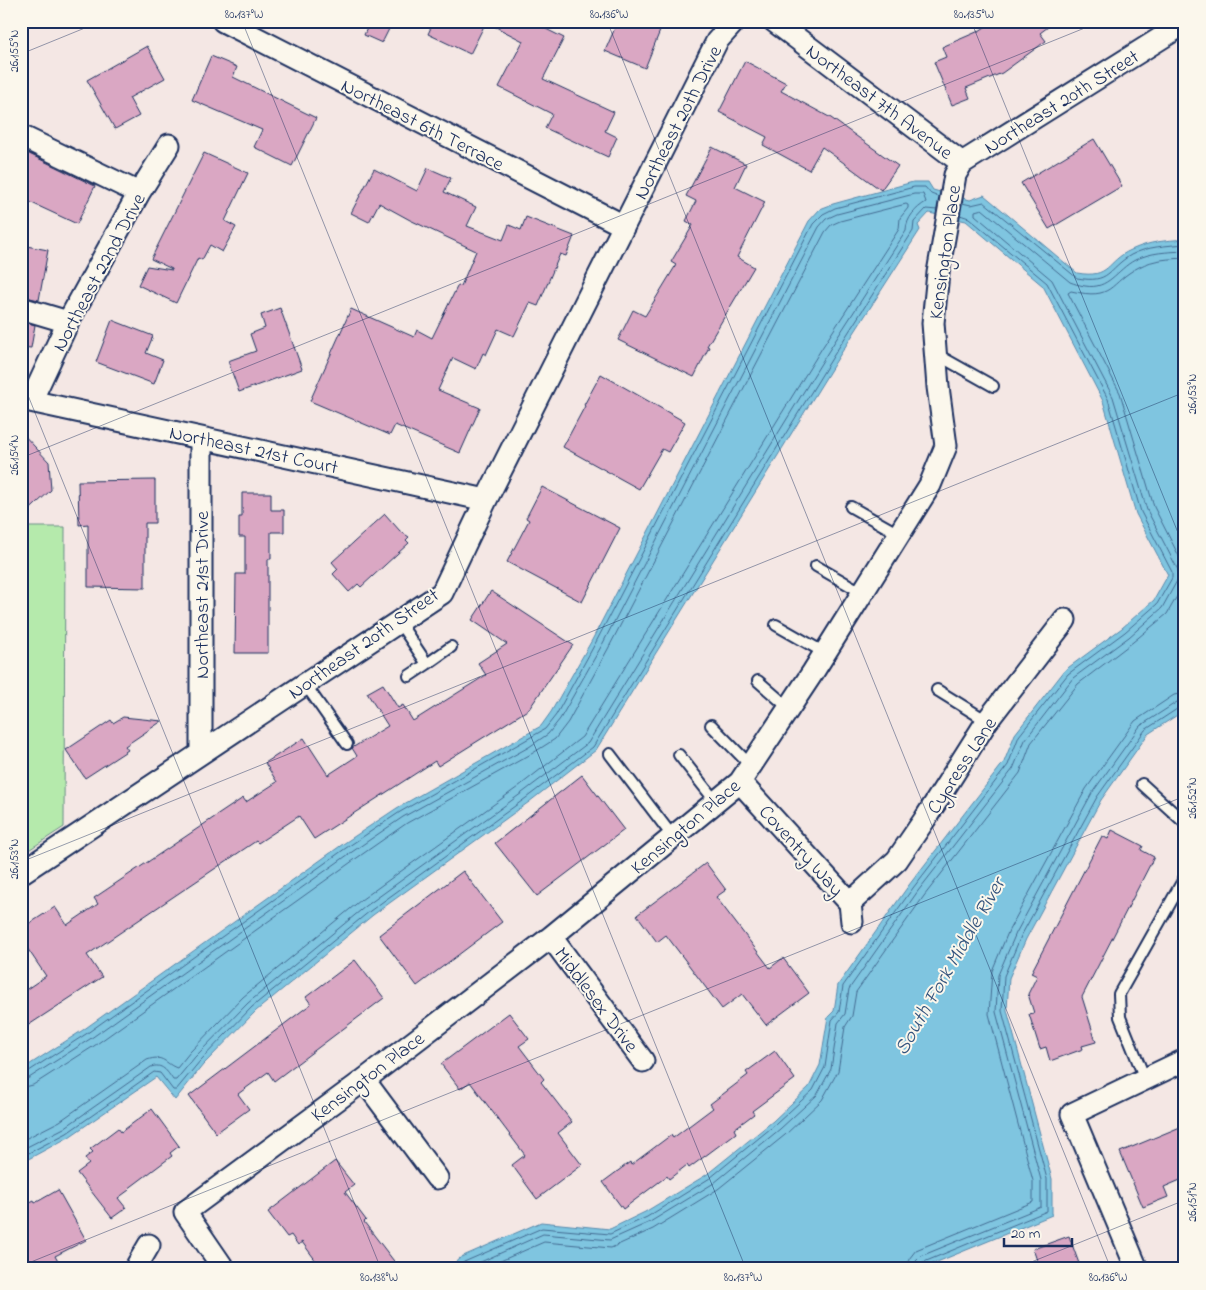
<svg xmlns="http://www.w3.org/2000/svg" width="1206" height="1290" font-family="'Indie Flower',sans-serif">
	<rect width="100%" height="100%" fill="#f4e7e4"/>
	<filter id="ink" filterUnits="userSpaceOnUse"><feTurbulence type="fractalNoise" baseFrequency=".02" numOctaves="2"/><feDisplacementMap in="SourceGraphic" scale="10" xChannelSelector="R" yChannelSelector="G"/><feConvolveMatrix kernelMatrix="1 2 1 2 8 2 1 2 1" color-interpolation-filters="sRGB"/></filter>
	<g filter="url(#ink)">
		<path fill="#b5eaac" stroke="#688c85" d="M21 527H65L64 827 21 855Z"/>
		<path fill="#7fc5e0" stroke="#5789ac" d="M913 182H928L933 190 970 200 984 195 1077 273C1111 279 1106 261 1131 250 1151 241 1164 241 1185 239V710L1148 734 1101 800 1026 939 1009 978 1007 1010 1052 1179V1215L920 1269H448L461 1257 541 1222 610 1229 645 1212 706 1175 773 1121 809 1087 820 1065 828 1017 834 1011 838 985 909 885 1004 762 1015 734 1065 670 1122 628 1154 600 1168 575 1136 514 1103 401 1043 286 966 221 929 213 918 225 920 230 838 358 596 750 529 802 373 915 256 1011 203 1065 175 1100 156 1077 69 1137 21 1163V1070L83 1030 343 844 397 808 541 726 551 712 592 640 809 221 820 209 833 204Z"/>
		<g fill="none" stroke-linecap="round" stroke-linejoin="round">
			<path stroke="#436b92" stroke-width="1" d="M962 203 971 205 984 202 1077 278C1111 284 1107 269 1131 255 1148 246 1166 246 1185 244
				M1185 258C1169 259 1154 259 1139 267 1108 283 1115 301 1071 291L1068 293 1120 393 1154 507 1185 568
				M21 1074 26 1073 86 1034 346 848 400 812 545 729 556 715 596 642 813 224 823 214 835 208 914 187H925L931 194 939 197
				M21 1080 29 1078 90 1039 349 854 403 817 529 747 548 734 560 719 602 645 819 227 826 219 837 214 914 194H923L926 202C916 208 906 218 906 231L828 352 588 743 522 793 366 906 248 1003 195 1057 176 1080H173C167 1071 162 1063 151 1067L64 1128 21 1150
				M21 1088 33 1085 94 1046 354 860 407 823 533 753 555 739 568 722 608 649 825 232 831 225 840 221 906 204 908 205V208L900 218 899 229 822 348 582 737 518 787 361 900 243 997 190 1052 177 1068C165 1064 164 1054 147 1060L60 1121 21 1141
				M21 1157 67 1133 154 1072 160 1073 173 1090H176L200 1061 252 1007 370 911 526 798 593 747 834 355 913 231 914 222 926 209 937 210
				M455 1269 464 1262 542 1228 610 1234 647 1217 710 1178 776 1124 813 1090 825 1067 832 1020 839 1012 843 986 913 888 1008 765 1019 736 1068 674 1125 632 1157 604 1172 578V572L1141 512 1108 399 1047 283 969 218 960 215
				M465 1269 543 1234 610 1240 650 1222 714 1183 780 1129 817 1095 831 1069 838 1023 845 1014 849 989 918 891 1013 769 1025 740 1073 678 1129 637 1162 608 1178 579V570L1147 510 1113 397 1052 280 975 215V211L982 209 1070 282C1075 284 1079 285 1085 286 1109 290 1116 270 1135 260 1151 252 1167 252 1185 251
				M482 1269 544 1242 611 1248 653 1229 718 1189 785 1135 822 1100 838 1071 845 1027 852 1016 856 992 924 896 1020 773 1031 743 1078 684 1133 642 1167 614 1185 582
				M907 1269 909 1259 916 1250 1033 1202V1181L989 1014 992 971 1009 930 1086 789 1135 721 1174 695 1185 693
				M914 1269 916 1261 921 1256 1041 1207V1180L996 1012 998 975 1016 933 1092 793 1140 726 1177 702 1185 700
				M921 1269V1265L924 1262 1047 1211V1179L1002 1011 1004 976 1021 936 1097 797 1145 730 1180 707 1185 706"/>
		</g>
		<path fill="#daa7c3" stroke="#1b2f5e" d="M370 21H393L382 43 364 35Z
			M434 21H530L564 38 543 79 614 112 605 131 617 137 608 157 545 128 552 114 499 87 523 41 486 22 470 54 428 34Z
			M618 21H664L645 68 605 51Z
			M994 21H1056L1040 33 1046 41 1002 73 966 88 970 98 952 105 934 62 946 57 942 47 979 31Z
			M147 46 165 78 129 98 139 116 115 129 87 80Z
			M211 56 237 67 233 77 316 118 292 166 254 147 262 130 192 100Z
			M745 61 786 83 781 91 831 118 898 166 881 190 822 147 809 170 763 145 767 137 719 112Z
			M1094 139 1122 186 1049 229 1021 183Z
			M712 147 746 164 735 187 765 202 737 257 754 267 707 346 709 347 694 377 618 340 633 310 645 316 676 265 671 262 693 225 686 221 696 201 686 196Z
			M21 150 95 186 77 224 21 198Z
			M204 153 248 173 225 221 236 227 222 252 210 245 202 260 198 258 176 303 138 285 147 266 172 270V269L151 259Z
			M428 168 451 178 444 192 476 207 467 226 503 240 509 225 521 230 526 217 574 236 566 256 560 254 538 306 530 303 514 336 498 329 486 355 483 353 476 369 453 358 438 390 480 408 460 453 395 425 390 435 310 401 351 309 414 337 417 330 432 338 458 285 461 286 476 251 410 220 379 203 369 222 351 213 374 169 417 191Z
			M21 245 48 250 39 300 21 296Z
			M280 308 302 369 239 392 228 361 256 351 250 334 265 328 261 315Z
			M112 320 153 336 146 353 163 360 154 384 96 362Z
			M21 321 35 325 31 348 21 347Z
			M601 374 685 422 668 452 662 449 639 489 563 447 585 406 584 405Z
			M21 432 49 462 51 490 21 518Z
			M155 480V523H145V588L88 587V524L79 525 78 481Z
			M542 487 620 528 582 602 507 562 529 520 526 518Z
			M242 493H271V510H284V532H271V559H268V653H235L236 574H245V537H239V517H242Z
			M385 514 400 531 409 537 406 540 409 543 361 587 358 584 349 592 333 574 338 569 332 562Z
			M491 591 573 645 529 709 438 766 435 761 314 839 299 816 258 843 256 841 87 955 102 977 21 1030V993L46 976 21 939V929L55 907 67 925 98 904 94 898 243 798 246 802 277 782 265 763 304 738 328 775 357 756 352 748 388 726 367 693 383 684 398 708 403 705 413 721 486 675 478 663 507 644 472 620Z
			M123 717 162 721 125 746 128 750 85 778 66 750 111 720 113 723Z
			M582 775 624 830 537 896 495 843Z
			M1112 830 1143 846 1141 850 1154 857 1082 997 1096 1042 1082 1046 1083 1049 1050 1061 1046 1047 1040 1049 1029 1014 1034 1013 1028 994 1037 976 1031 973 1102 836 1108 839Z
			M706 863 726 890 716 897 770 968 783 958 809 993 766 1025 742 994 722 1009 666 935 657 942 637 915Z
			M463 871 502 922 417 986 379 935Z
			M355 960 384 998 274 1081 268 1072 238 1094 249 1109 216 1133 189 1096 311 1004 306 997Z
			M509 1013 529 1039 519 1046 544 1079 541 1082 572 1122 558 1133 582 1165 537 1199 512 1165 525 1155 470 1082 460 1089 441 1064Z
			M775 1051 795 1079 752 1111 754 1114 734 1129 736 1133 689 1168 687 1165 669 1179 667 1176 623 1209 603 1182 630 1162 631 1165 671 1135 673 1138 713 1108 710 1104 748 1075 746 1072Z
			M152 1109 179 1146 170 1153 172 1156 128 1189 129 1190 118 1198 126 1208 112 1218 77 1173 89 1164 85 1158 93 1152 90 1149 118 1128 121 1132Z
			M1185 1125V1178L1164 1187 1168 1197 1143 1207 1120 1152Z
			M335 1161 354 1185 345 1192 366 1220 364 1222 400 1269H322L302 1242 298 1245 291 1235 287 1237 268 1212Z
			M58 1190 86 1240 55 1256 62 1269H33L21 1249V1207L34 1200 35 1203Z
			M1069 1236 1081 1269H1040L1033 1249Z"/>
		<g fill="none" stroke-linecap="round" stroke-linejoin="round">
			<g stroke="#1b2f5e" stroke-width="14">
				<path id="lane" d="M936 354 993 386
					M851 507 899 534
					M816 566 863 593
					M399 622 427 664 451 647
					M776 625 825 653
					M409 676 427 664
					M758 681 789 708
					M305 684 347 744
					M937 690 987 721
					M711 725 751 766
					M610 754 673 837
					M679 755 716 802
					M1142 784 1185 823
					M1145 1079 1120 1017 1119 994 1185 877"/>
			</g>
			<g stroke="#1b2f5e" stroke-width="25">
				<path id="street" d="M223 21 624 226
					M774 21 962 163
					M21 136 139 193
					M21 308 68 322
					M21 399 486 500
					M31 401 68 322 139 193 169 145
					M201 438V753
					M740 782 850 903 852 922
					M21 873 442 593 486 500 717 41 735 21
					M850 903 897 860 925 819 987 721 1065 620
					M551 937 643 1061
					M364 1080 437 1178
					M135 1269 149 1245
					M224 1269 185 1212 364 1080 551 937 740 782 813 672 930 485 946 446 938 387 933 323 938 273 955 175 962 163 1185 23
					M1137 1269 1072 1114 1185 1060"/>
			</g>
			<use href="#lane" stroke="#fbf7ec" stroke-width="10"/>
			<use href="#street" stroke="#fbf7ec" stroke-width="21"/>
		</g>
	</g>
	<path fill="none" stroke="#1b2f5e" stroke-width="1" stroke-opacity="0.45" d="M242 21 746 1269M607 21 1111 1269M971 21 1185 550M21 54 102 21M21 378 381 1269M21 458 1102 21M21 862 1185 392M21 1266 1185 796M1014 1269 1185 1200"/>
	<g text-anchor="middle" stroke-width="4" stroke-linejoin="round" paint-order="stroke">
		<g font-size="20" fill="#1b2f5e" stroke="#fbf7ec">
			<text transform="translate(880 101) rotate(37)" y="7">Northeast 7th Avenue</text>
			<text transform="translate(1061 101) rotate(-32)" y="7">Northeast 20th Street</text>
			<text transform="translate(677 122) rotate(-63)" y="7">Northeast 20th Drive</text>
			<text transform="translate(423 124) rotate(27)" y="7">Northeast 6th Terrace</text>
			<text transform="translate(944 252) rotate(-82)" y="7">Kensington Place</text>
			<text transform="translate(98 272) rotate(-62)" y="7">Northeast 22nd Drive</text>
			<text transform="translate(254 449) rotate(12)" y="7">Northeast 21st Court</text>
			<text transform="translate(201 595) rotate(-90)" y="7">Northeast 21st Drive</text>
			<text transform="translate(363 643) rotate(-35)" y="7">Northeast 20th Street</text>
			<text transform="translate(961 765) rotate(-57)" y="7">Cypress Lane</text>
			<text transform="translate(685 826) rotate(-40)" y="7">Kensington Place</text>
			<text transform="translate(802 850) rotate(48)" y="7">Coventry Way</text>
			<text transform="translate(597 999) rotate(53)" y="7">Middlesex Drive</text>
			<text transform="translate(367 1076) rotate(-37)" y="7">Kensington Place</text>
		</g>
		<g font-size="21" font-style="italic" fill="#34547e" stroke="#fbf7ec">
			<text transform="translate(949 966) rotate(-60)" y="7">South Fork Middle River</text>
		</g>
	</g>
	<rect width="1206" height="1290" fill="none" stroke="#fbf7ec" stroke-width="55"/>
	<path d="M1004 1238v8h68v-8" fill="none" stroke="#1b2f5e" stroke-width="2.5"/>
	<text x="1011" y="1238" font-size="15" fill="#1b2f5e" stroke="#fbf7ec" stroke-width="4" paint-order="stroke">20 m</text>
	<rect x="28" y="28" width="1150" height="1234" fill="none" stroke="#1b2f5e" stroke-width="2"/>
	<g font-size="12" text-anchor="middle" fill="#1b2f5e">
		<text x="244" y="18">80.137°W</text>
		<text x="609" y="18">80.136°W</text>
		<text x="974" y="18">80.135°W</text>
		<text transform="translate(14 51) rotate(-90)" y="4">26.155°N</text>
		<text transform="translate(1192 394) rotate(-90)" y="4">26.153°N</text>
		<text transform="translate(14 455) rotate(-90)" y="4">26.154°N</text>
		<text transform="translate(1192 798) rotate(-90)" y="4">26.152°N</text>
		<text transform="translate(14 859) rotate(-90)" y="4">26.153°N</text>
		<text transform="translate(1192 1202) rotate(-90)" y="4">26.151°N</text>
		<text x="379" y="1281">80.138°W</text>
		<text x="743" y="1281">80.137°W</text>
		<text x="1108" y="1281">80.136°W</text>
	</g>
</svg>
